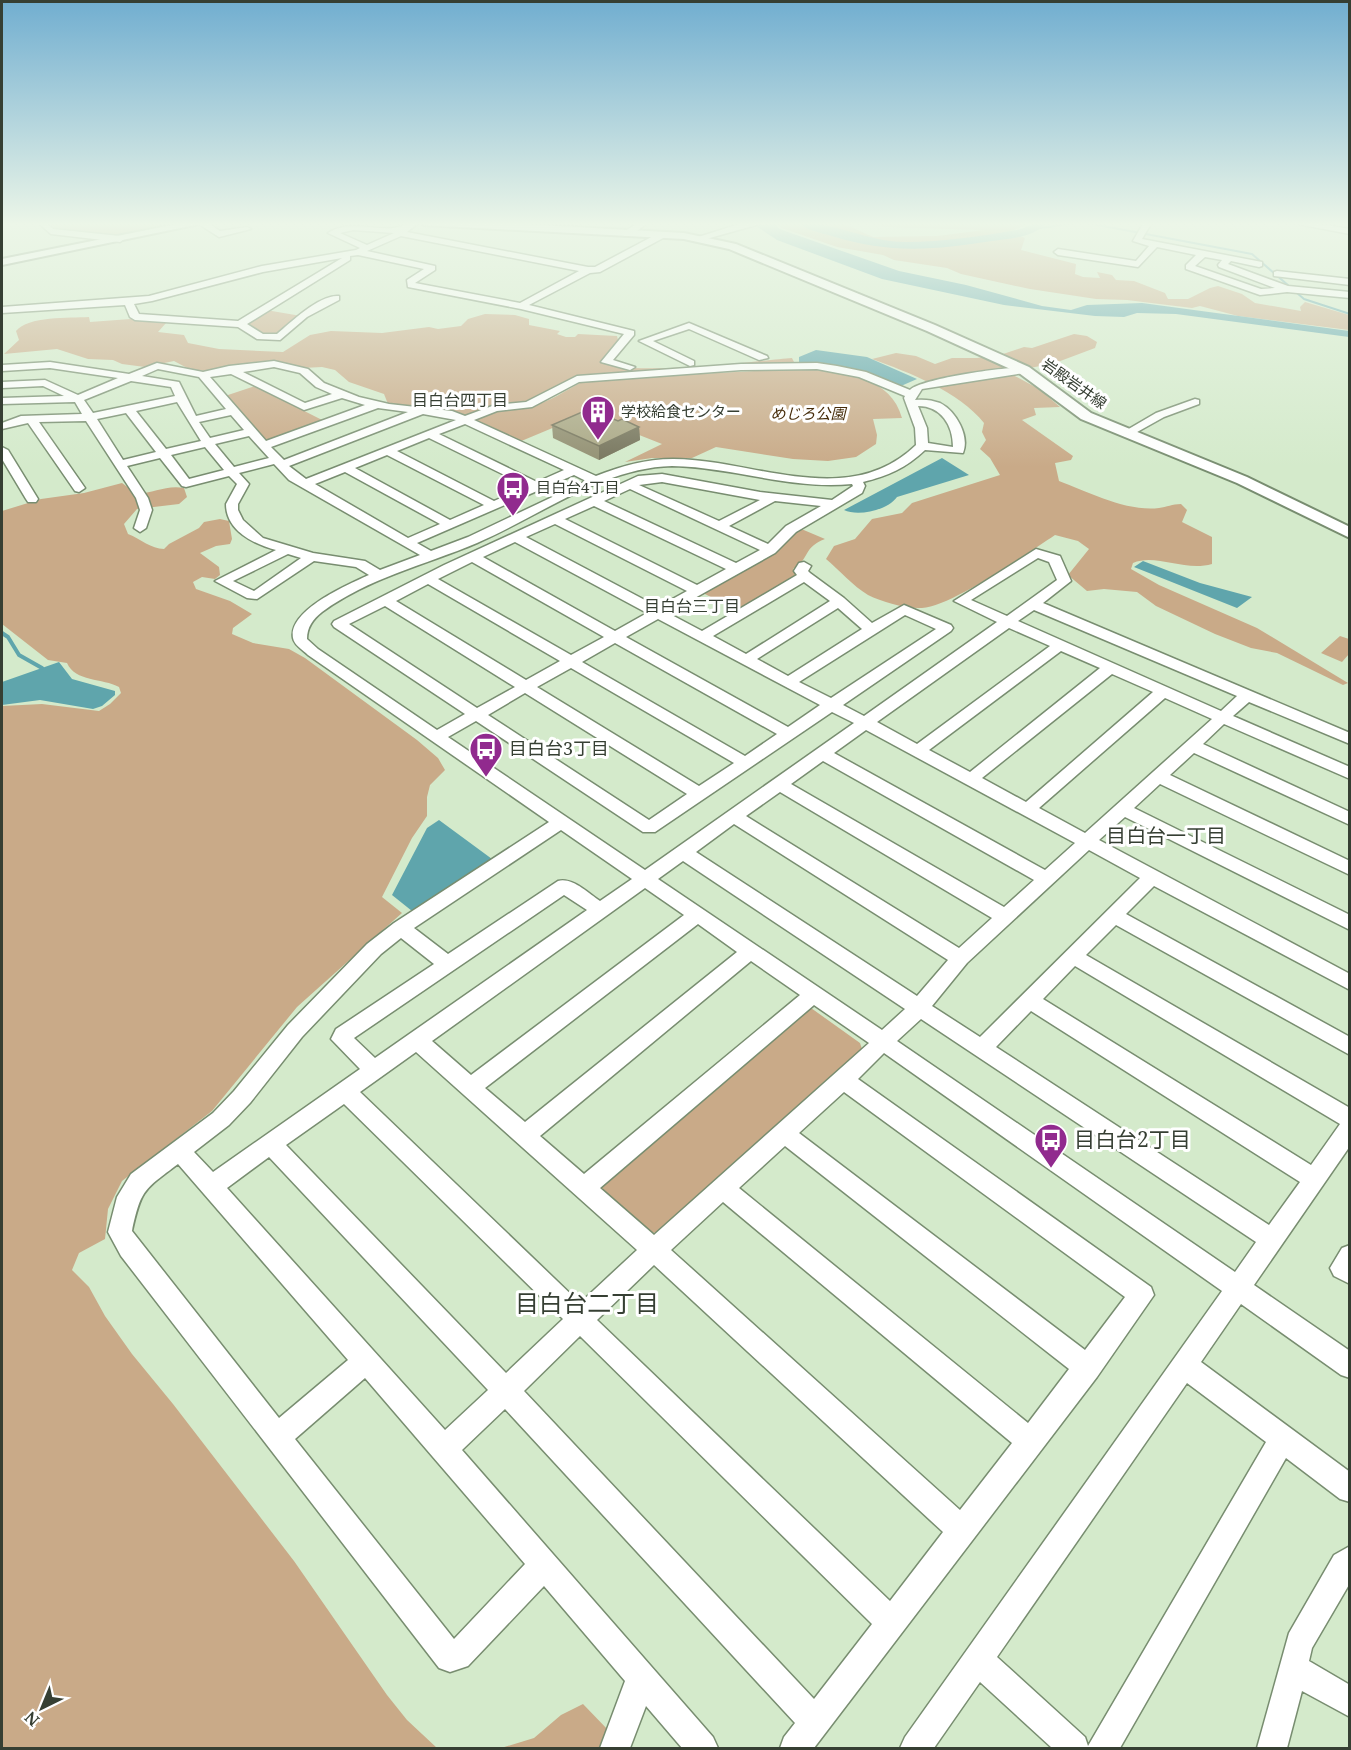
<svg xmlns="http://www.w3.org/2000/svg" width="1351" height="1750" font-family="'Noto Serif','Noto Sans JP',serif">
	<rect width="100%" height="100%" fill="#d4eacb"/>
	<path fill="#c9aa88" d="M195 222 125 235 52 229 48 223Z
		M782 222H794L802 225 812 222H840L873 237 937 236 984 230 887 227 859 222H1034L1008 232 1025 238 1021 250 1076 264 1075 274 1083 277 1100 278 1097 272 1112 275 1116 280 1134 281 1165 293 1168 299H1188L1210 288 1218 286 1242 294 1255 303 1301 311 1300 307 1305 302 1349 315V330L1238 316 1200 306 1192 308 1127 300 1096 299 1030 289 961 274 947 268 894 260 883 255 837 247 782 228 777 224Z
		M266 310 301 316 280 336H262L244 325Z
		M485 314 515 315 529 319V325L560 331 557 334 566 337H575L578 334 617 336 618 340 601 362C628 377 755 361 792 358L795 364 580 375 533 400 493 406 471 415 388 404 384 394 349 382 335 370 322 367 303 368 272 361 207 371 191 370 174 361 145 367 122 364 113 360 88 359 57 349 4 354 19 340 16 331C28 316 69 318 89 317L90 322 144 318 166 321V323L158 332 184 335 188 343 219 349 283 352 310 335 331 331 382 333 429 327 438 329 461 326 468 319Z
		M1074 334 1087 336 1097 342 1095 348 1055 363 1030 368 1002 369 1039 389 1060 407 1034 408 1036 415 1022 420 1073 456 1071 460 1055 463 1059 481C1088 492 1127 512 1159 508 1167 507 1172 504 1181 504L1187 510 1182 522 1212 537V564C1184 572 1156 553 1133 563L1131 569 1159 585 1257 628 1348 683 1343 685 1277 653 1251 648 1215 634 1156 606 1137 592 1104 589 1087 591 1068 575 1089 549 1078 541 1055 535C1028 553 952 606 922 608 907 609 882 602 868 595 853 586 839 570 826 559L834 546 855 539 872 519 902 513 912 503 1000 475 990 458 980 449 986 440 982 432 984 423C960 392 908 372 872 359L896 353 916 356 935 364 952 358H977L1003 354 1024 347 1032 348Z
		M811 368C847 374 891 377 902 418L873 419 877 435 876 444 856 457 828 461 793 459 716 447 692 458H652L625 462 662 444 586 414 519 442 476 421C490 408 513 412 530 407 549 402 567 390 585 380Z
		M255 386 326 422 264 443 225 396Z
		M122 483 137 494C154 493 166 485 184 488L187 497 179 504 137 509 124 524 128 534C141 539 151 549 164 549L169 544 199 528 204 522 220 519 229 521 232 539 230 544 216 546 200 553 219 567 220 575 215 579 202 577 193 582 196 589 230 601 252 614 233 628 232 634 253 643 289 649 305 658 417 740 438 758 445 770 430 785 427 797V816L412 838 382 897 402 913 297 1007 212 1111 122 1181 108 1209 105 1239 79 1253 72 1270 89 1287 105 1316 132 1354 173 1404 294 1561 387 1695 407 1720 437 1748H2V706L42 704 99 711 110 704 121 693 119 687C103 678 75 682 67 663L48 660 2 624V511L41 499 84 493Z
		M799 528 825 539C803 547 810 559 793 569L797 572 796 577 738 611 703 593Z
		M1340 636 1349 639V654L1342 662 1321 653Z
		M811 1008 860 1043 862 1049 659 1233 647 1232 601 1190 603 1184 805 1009Z
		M583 1704 610 1732 605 1748H501L534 1738 561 1715Z"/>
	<path fill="#5fa5ac" d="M750 222H776L778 228 785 231 899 271 966 285 1042 306 1071 310 1087 305 1142 303 1349 331V337L1176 314 1137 313 1124 317 1095 316 1004 305 882 279 777 240Z
		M816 350 867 357 917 379 901 386H895L852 369 799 363V357Z
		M942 458 969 475 897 497C888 510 858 517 844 510Z
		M1143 561 1200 583 1252 597 1237 608 1134 567Z
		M59 662 72 679 115 691V695L102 706 93 709 40 700 2 705V682Z
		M439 820 492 859 412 911 392 895 427 828Z"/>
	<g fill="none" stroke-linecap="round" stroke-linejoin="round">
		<path stroke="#5fa5ac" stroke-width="2" d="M1033 229 1082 222 1252 254 1304 299 1350 314"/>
		<path stroke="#5fa5ac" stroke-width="4" d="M2 633 8 637 19 655 42 668"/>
		<path fill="#5fa5ac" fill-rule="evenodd" d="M798 222C834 222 868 242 906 242 943 242 981 236 1017 230 1030 227 1031 222 1047 222 1034 238 1011 238 992 241 934 250 889 254 832 236 821 233 806 230 798 222Z"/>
		<g stroke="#788d70" stroke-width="3">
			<path id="minor" d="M37 222H46L53 229 120 236 124 239 120 242 51 234Z
				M206 222 220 231 247 227 251 229 219 237 197 223Z
				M410 222H420L407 232 588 267H595L659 233H665V237L600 272 590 273 529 305 634 331V335L613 360 635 367 630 370 601 362 624 334 521 309 408 287 407 280 424 269 358 255 350 256V260L247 324 263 334H277C291 322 320 294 339 296V300L307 317 280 340 257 339 238 327 135 320 130 317 125 305 2 313V307L149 296 262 266 356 250 360 248 328 233C353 216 387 238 410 222ZM353 230 394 233 367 245 340 233ZM401 236 579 271 520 303 415 283 435 270V266L367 251ZM342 258 238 321 139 314 134 304 152 301 263 272Z
				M639 222H649L630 236H624V232Z
				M746 222H767L699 241 695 238Z
				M1144 222H1152L1142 239 1262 262V266L1259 267 1231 261 1228 264 1288 286 1350 292V298L1287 292 1260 295 1186 269V265L1196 255 1157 247 1138 267 1058 255 1054 252 1058 249 1136 261 1149 246 1133 241ZM1205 257 1222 260 1218 265 1219 267 1275 288 1261 289 1195 266Z
				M1287 222H1307L1350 229V234Z
				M1277 271 1350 279V285L1274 276V272Z
				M689 323 767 356 768 358 759 360 689 329 653 341 694 361V365L690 366 639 341Z
				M274 361 308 369 324 383 359 397 389 404 452 411 465 416 495 405 526 402 577 376 741 364 817 363 837 366 866 372 910 390C919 379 1012 365 1028 368L1029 370 1024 373 922 389 915 400C924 399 932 400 940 403 956 411 970 436 963 453L925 450C906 468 888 476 863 482L865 486 862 493 796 532 775 553 668 613 702 631 797 575 794 571 799 563 804 562 811 566 808 571 810 573 844 598 872 623 904 605 951 625 953 628 951 631 843 705 864 716 997 622 954 601 1036 549 1060 556 1071 581 1043 603 1350 733V744L1249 702 1233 716 1350 767V779L1224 724 1203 744 1350 812V825L1194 753 1170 775 1350 861V875L1160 784 1134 808 1350 915V930L1125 817 1099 840 1350 974V990L1154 886 1126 914 1350 1037V1055L1116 925 1086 955 1350 1108V1146L1254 1285 1350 1351V1378L1341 1375 1241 1304 1201 1362 1350 1472V1502L1340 1499 1286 1458 1120 1748H1052L980 1682 934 1748H900L905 1737 1222 1291 884 1053 858 1079 1151 1287 1154 1295 1097 1377 814 1748H780L784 1737 795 1723 505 1409 462 1450 713 1737 718 1748H682L646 1706 630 1748H600L625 1681 544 1586 468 1666 450 1672 439 1668 121 1256 108 1232 117 1197 131 1174 213 1113 234 1091 288 1025 367 944 394 923 549 822 308 655C303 650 294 645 293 638 288 610 349 584 369 575L356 567 314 561 257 599 247 598 215 581 276 550C254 544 226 531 226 504L237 484 229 476 186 487 182 486 160 458 127 466 148 498 152 510 146 528 140 532 134 528 140 510 136 498 86 421 39 422 85 488 79 492 75 491 28 423 2 429V423L21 416 82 414 75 402 2 404V398L64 396 43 386 2 388V382L45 380 78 395 118 378 50 368 2 371V365L50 362 129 374 157 363 203 372 229 366ZM274 367 300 373 316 387 332 394 305 403 243 372ZM158 369 199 377 226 409 196 416 179 382 142 376ZM817 369 859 377 905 396 904 398 915 428 916 445C848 511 753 459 673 459 646 459 621 466 596 476L474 420 497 411 532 407 579 382 741 370ZM231 374 304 410 342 398 365 405 266 441 210 377ZM131 381 171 387 175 396 93 413 84 400ZM177 402 201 441 166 449 136 411ZM918 406C941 406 953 425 953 447L928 443 927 428ZM378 408 408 412 284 460 271 447ZM126 413 156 452 123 460 97 419ZM423 414 456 420 306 479 289 466ZM231 415 244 430 210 438 199 422ZM465 424 564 470 537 482 439 434ZM249 436 269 458 234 467 215 444ZM429 438 527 486 494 501 397 451ZM205 447 224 470 189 479 171 455ZM387 455 484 505 450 520 355 468ZM274 464 289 480 420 555 380 570 365 561 313 553 263 538 243 520 238 510V504L249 484 239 473ZM672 466C733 467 790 490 852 484L853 486 832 500 760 492 662 474 638 476 444 565 334 621 332 624 334 627 465 714 437 730 318 649 307 639C307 627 313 619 322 612 368 578 425 565 477 543 540 516 601 468 672 466ZM345 472 440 524 408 538 315 484ZM574 475 586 481 468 537 431 551 417 543ZM662 482 760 500 719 521 639 485ZM630 489 760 550 736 563 604 501ZM775 501 821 506 786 526 768 544 729 526ZM594 506 726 569 697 585 565 519ZM555 524 687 591 658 607 526 537ZM515 542 647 613 615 631 483 557ZM288 554 301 558 254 591 233 581ZM1038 558 1049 562 1057 580 1007 616 971 600ZM472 562 604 637 571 655 438 579ZM804 582 830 601 746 654 713 636ZM428 584 560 661 526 680 396 601ZM385 606 515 687 477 708 349 624ZM838 608 862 629 788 676 757 659ZM1034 610 1237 696 1221 711 1018 621ZM905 615 936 629 831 698 799 682ZM658 619 820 705 788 727 626 637ZM1009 628 1050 646 917 744 877 722ZM615 643 777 734 745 756 582 662ZM1061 651 1100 668 970 772 929 750ZM571 668 734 763 699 786 537 687ZM1112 674 1153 692 1026 802 982 778ZM525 693 687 794 649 820 488 715ZM1165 698 1212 719 1085 833 1039 808ZM832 712 854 723 645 870 448 737 476 721 643 832H655ZM866 730 1075 843 1045 870 834 753ZM823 761 1034 880 1004 907 791 784ZM780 792 992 918 959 948 746 816ZM734 824 948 960 917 996 696 852ZM561 830 632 879 600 901C588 893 572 877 558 881L448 954 414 928ZM1089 850 1140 878 980 1037 932 1006 967 963ZM683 861 905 1009 882 1030 658 879ZM645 888 684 915 471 1075 432 1041ZM564 895 587 910 375 1058 354 1038ZM698 924 737 952 525 1122 485 1088ZM401 938 434 964 336 1029 331 1039 360 1069 213 1172 194 1152 229 1125 250 1103 302 1037 381 954ZM751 961 800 995 584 1174 540 1136ZM1075 966 1340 1124 1311 1165 1043 999ZM814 1005 869 1043 654 1235 600 1188ZM1031 1011 1300 1182 1269 1225 996 1047ZM921 1019 1256 1242 1235 1272 897 1041ZM416 1052 637 1250 580 1303 360 1092ZM844 1092 1125 1297 1085 1350 799 1133ZM344 1104 563 1319 506 1373 286 1145ZM785 1146 1069 1369 1028 1423 739 1188ZM269 1157 488 1390 445 1430 227 1188ZM178 1164 348 1360 279 1418 132 1231C141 1189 144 1190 178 1164ZM723 1202 1012 1443 960 1510 671 1250ZM654 1265 943 1532 890 1601 597 1320ZM580 1336 872 1624 814 1699 524 1391ZM365 1378 525 1564 454 1639 295 1439ZM1187 1383 1266 1442 1088 1746 1085 1737 997 1657Z
				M1195 399 1199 400V404L1164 417 1130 436 1126 437 1120 434 1156 413Z
				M2 447 8 450 38 499 36 502H28L26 499 2 459Z
				M1350 1245V1284L1334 1276 1330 1268 1342 1248Z
				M1350 1546V1583L1312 1648 1309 1661 1350 1685V1717L1302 1691 1287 1748H1257L1289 1633 1334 1555Z"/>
		</g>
		<g stroke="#788d70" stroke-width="4">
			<path id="major" d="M187 222H209L2 265V259Z
				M418 222H486L684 233 736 244 935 325 1029 367 1091 413 1247 477 1350 527V538L1237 483 1081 419 1019 373 927 331 729 249 684 239 423 225Z"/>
		</g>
		<use href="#minor" fill="#fff" fill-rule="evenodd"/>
		<use href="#major" fill="#fff" fill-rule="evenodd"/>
	</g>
	<path fill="#939073" d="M618 421 639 427 640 440 599 460 553 438 552 425Z"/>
	<path fill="#78765e" d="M639 427 640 440 599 460V446Z"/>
	<path fill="#aba886" stroke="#78765e" stroke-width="1.5" d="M589 409 618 421 622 419 639 427 599 446 552 425Z"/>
	<linearGradient id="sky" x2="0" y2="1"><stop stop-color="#71aed0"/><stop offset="0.48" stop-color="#ecf6e8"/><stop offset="1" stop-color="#ecf6e8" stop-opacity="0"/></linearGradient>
	<rect width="1351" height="467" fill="url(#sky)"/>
	<defs>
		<g id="building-pin" transform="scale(1.725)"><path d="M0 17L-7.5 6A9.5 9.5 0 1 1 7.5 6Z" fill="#912a8e" stroke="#fff"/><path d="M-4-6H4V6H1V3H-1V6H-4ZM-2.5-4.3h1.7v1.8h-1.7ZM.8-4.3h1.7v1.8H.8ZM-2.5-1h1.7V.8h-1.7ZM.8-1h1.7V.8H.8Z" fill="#fff"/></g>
		<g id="bus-pin" transform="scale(1.725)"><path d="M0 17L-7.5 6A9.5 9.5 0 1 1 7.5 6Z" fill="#912a8e" stroke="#fff"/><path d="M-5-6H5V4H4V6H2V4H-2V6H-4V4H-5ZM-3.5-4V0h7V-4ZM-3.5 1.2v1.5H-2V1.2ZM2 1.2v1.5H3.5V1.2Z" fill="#fff"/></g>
	</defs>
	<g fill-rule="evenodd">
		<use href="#building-pin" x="598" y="412"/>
		<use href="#bus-pin" x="513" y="488"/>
		<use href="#bus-pin" x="486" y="749"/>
		<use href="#bus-pin" x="1051" y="1140"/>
	</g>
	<g text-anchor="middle" stroke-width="6" stroke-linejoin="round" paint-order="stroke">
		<g font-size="15" fill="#363f33" stroke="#fff">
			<text transform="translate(1074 384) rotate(35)" y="5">岩殿岩井線</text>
		</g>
		<g font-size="15" fill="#363f33" stroke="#fff" text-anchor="start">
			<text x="621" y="417">学校給食センター</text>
			<text x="536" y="493">目白台4丁目</text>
		</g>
		<g font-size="15" font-style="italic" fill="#462c0a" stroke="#fff">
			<text x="808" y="419">めじろ公園</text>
		</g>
		<g font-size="16" fill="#363f33" stroke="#fff">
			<text x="460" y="406">目白台四丁目</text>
			<text x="692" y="612">目白台三丁目</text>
		</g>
		<g font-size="18" fill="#363f33" stroke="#fff" text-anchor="start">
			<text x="509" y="755">目白台3丁目</text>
		</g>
		<g font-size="20" fill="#363f33" stroke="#fff">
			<text x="1166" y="843">目白台一丁目</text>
		</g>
		<g font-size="21" fill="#363f33" stroke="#fff" text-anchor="start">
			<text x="1074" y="1147">目白台2丁目</text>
		</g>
		<g font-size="24" fill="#363f33" stroke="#fff">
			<text x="587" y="1312">目白台二丁目</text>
		</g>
	</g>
	<rect width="1351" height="1750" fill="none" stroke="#363f33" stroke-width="6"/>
	<g transform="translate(42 1708) rotate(223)" stroke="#ffffff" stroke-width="4.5" paint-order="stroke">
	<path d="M0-4.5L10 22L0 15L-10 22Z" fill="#363f33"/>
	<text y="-9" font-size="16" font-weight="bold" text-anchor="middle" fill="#363f33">N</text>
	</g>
</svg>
